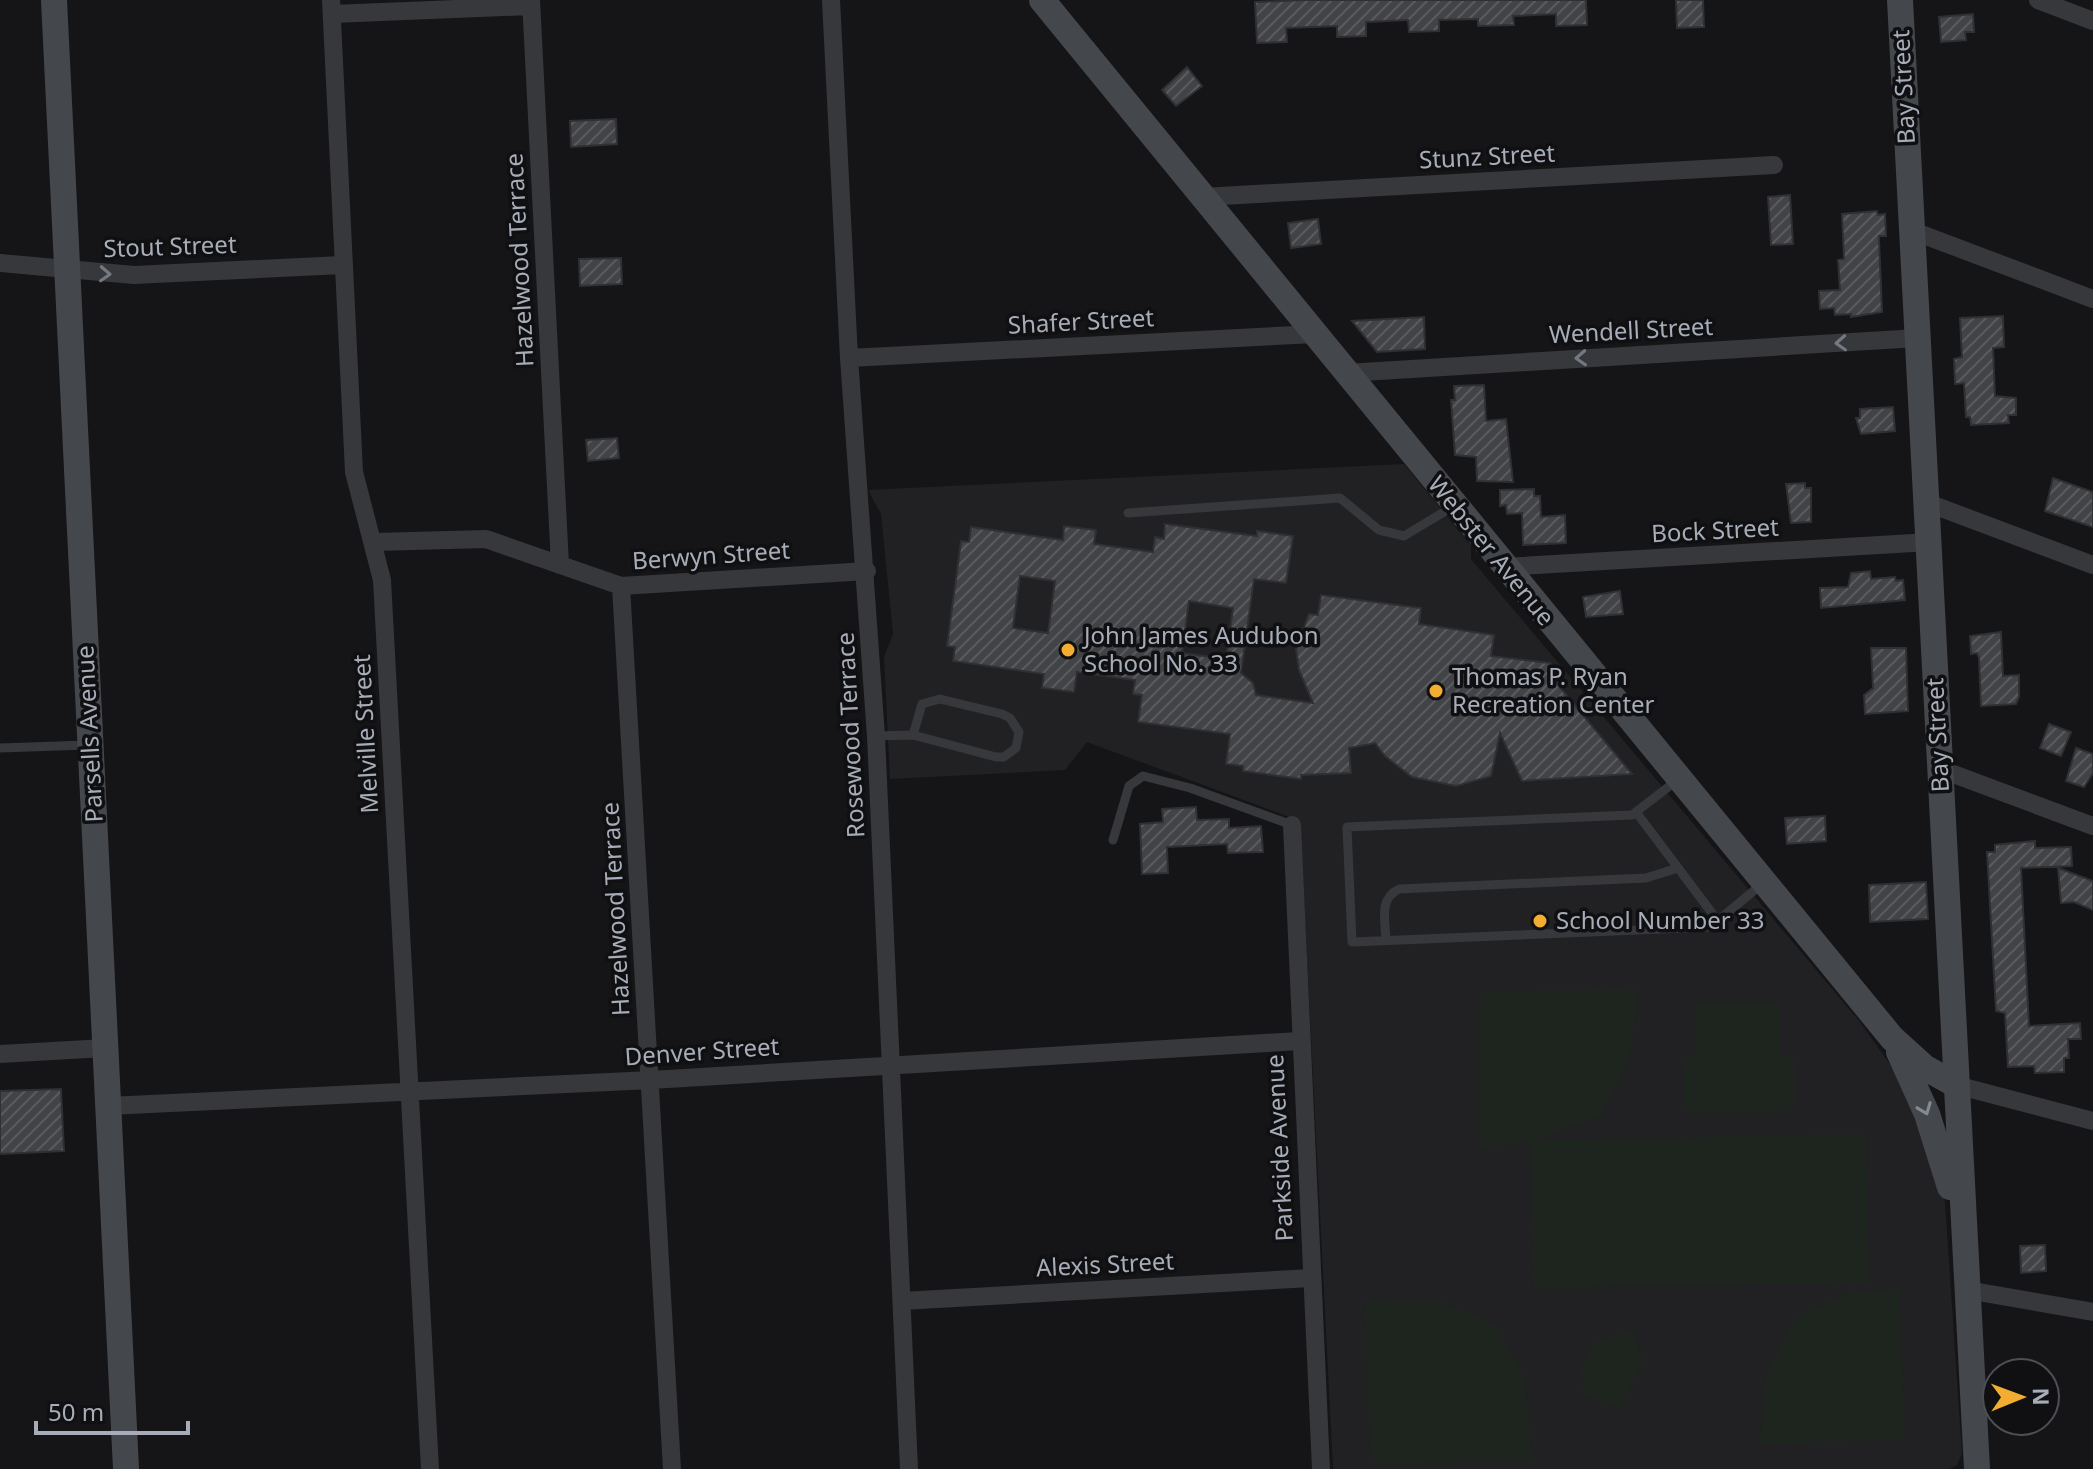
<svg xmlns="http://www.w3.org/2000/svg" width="2093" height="1469" font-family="'Noto Sans',sans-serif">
	<defs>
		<pattern id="building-hatch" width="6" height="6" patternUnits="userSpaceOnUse" patternTransform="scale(2)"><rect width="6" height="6" fill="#414347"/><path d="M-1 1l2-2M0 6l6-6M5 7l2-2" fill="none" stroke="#5a5b5f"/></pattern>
	</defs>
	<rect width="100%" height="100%" fill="#151517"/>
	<path fill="#212124" d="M1404 464 1471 546V559L1860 1022 1894 1070 1937 1165 1945 1202 1962 1454 1957 1465 1950 1469H1333L1300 821 1087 742 1065 770 890 779 884 657 893 634 881 514 868 490Z"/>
	<path fill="#1d251e" d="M1638 989 1630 1060 1599 1116 1535 1140 1866 1134 1869 1282 1534 1288 1532 1141 1480 1148V998L1486 992Z
		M1780 1001V1056H1788L1794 1062V1104L1788 1111 1691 1112 1684 1105 1683 1064 1689 1057 1696 1056 1695 1002Z
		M1899 1287 1905 1432 1897 1440 1760 1444 1766 1377 1795 1317 1845 1295Z
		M1365 1300 1441 1301 1495 1325 1525 1377 1532 1461 1377 1464 1370 1456Z
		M1627 1331 1635 1336 1643 1361 1620 1410 1580 1392 1584 1382 1580 1372 1595 1342Z"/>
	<path fill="url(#building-hatch)" stroke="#2f3033" stroke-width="2" fill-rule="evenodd" d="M1305 0H1586L1587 25 1556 26V14L1513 16 1514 25 1478 26V19L1439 20V31L1409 32 1408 20 1366 22V36L1337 37V26L1286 28 1287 42 1257 43 1255 2Z
		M1676 0H1703L1704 27 1677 28Z
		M1973 14 1974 32H1965L1966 40 1941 42 1939 17Z
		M1187 67 1202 86 1176 106 1162 90Z
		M616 119 617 144 571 147 570 121Z
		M1790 195 1793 244 1771 245 1768 197Z
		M1877 211 1878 215 1885 214 1886 236H1879V240L1882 312 1851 317V314L1835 315 1834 308 1820 309 1819 291 1840 290 1838 260 1844 259 1842 214Z
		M1318 219 1321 244 1291 248 1288 223Z
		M621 258 622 284 580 286 579 259Z
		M2003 316 2004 347 1993 348 1995 396 2016 398V415H2008L2009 423 1971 425 1970 417H1966L1964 383 1955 384 1954 359 1962 357 1960 318Z
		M1424 317 1425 349 1377 352 1352 321Z
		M1484 385 1486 421 1506 419 1513 482 1477 481 1476 457 1455 455 1451 400H1455L1454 386Z
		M1893 407 1895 431 1861 434 1856 418H1860V409Z
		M617 438 619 458 588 461 586 440Z
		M2053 478 2093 492V527L2045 511Z
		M1805 483V488H1811V522L1791 523 1786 484Z
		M1534 489V496H1540L1541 517 1565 515 1566 543 1523 545 1522 513 1507 514 1506 505 1500 506V490Z
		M1165 524 1257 536V531L1293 536 1286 583 1254 579 1241 673 1253 683 1256 695 1313 703 1299 670 1296 649 1309 614 1318 615 1321 595 1421 608 1419 624 1494 635 1491 656 1550 663 1557 672V684L1632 774 1522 781 1500 733 1491 776 1456 786 1412 777 1385 756 1375 743 1349 748 1351 773 1301 775V779L1243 771V766L1226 764 1230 734 1138 722 1142 695 1133 694 1135 680 1077 672 1074 692 1042 688 1044 674 953 661 955 647 947 646 961 541 969 542 971 527 1063 540 1064 526 1096 530 1094 544 1153 552 1155 537 1164 539ZM1020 576 1055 581 1048 633 1013 628ZM1189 601 1233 608 1226 659 1182 653Z
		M1870 571 1871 579 1895 577 1896 581 1903 580 1905 600 1821 608 1820 588 1848 587 1851 573Z
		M1620 591 1623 614 1586 617 1583 597Z
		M2001 632 2003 676 2019 675V697L2016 704 1981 706 1979 658 1977 653 1971 654 1970 636Z
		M1871 648H1906L1908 711 1865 714 1864 695 1873 688Z
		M2049 724 2071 732 2061 756 2040 748Z
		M2076 748 2093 754V773L2084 787 2066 781Z
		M1196 807 1197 820 1229 819V828L1261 826 1263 852 1228 853 1227 844 1167 847 1168 873 1142 874 1140 824 1163 822 1162 809Z
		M1825 816 1826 841 1787 844 1785 818Z
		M2035 841V848L2071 847 2072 866 2021 868 2029 1026 2080 1023 2081 1039H2068L2069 1058H2064V1072L2035 1073 2034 1066 2008 1067 2005 1013 1996 1011 1987 852H1995V845Z
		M2058 868 2093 881V910L2074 902 2061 903Z
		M1926 882 1928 919 1870 922 1869 885Z
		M61 1089 64 1151 0 1154V1091Z
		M2045 1245 2046 1271 2021 1273 2020 1246Z"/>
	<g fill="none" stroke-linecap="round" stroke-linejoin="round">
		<path stroke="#36383c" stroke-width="9" d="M1128 513 1340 498 1379 530 1404 536 1454 506
			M876 736 913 735 996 757H1004L1016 748 1019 732 1010 718 1002 714 940 699 922 704 913 735
			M0 748 87 745
			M1676 781 1632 815 1347 827 1352 942 1710 927 1762 884
			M1636 812 1718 921
			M1113 840 1129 786 1143 776 1190 788 1292 825
			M1386 940C1385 921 1379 898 1399 889L1646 878 1678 868"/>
		<path stroke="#36383c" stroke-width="18" d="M331 0 354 472 382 580 430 1469
			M531 0 560 565
			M831 0 849 358 876 736 909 1469
			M2038 0 2093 21
			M332 14 531 6
			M1203 197 1774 165
			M1913 231 2093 299
			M0 263 134 275 342 265
			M849 358 1315 334
			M1346 373 1918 338
			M1928 503 2093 565
			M374 542 486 539 621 586 867 571
			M1503 567 1930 542
			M621 586 672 1469
			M1940 769 2093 826
			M1292 825 1321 1469
			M0 1054 105 1048
			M1956 1085 2093 1121
			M108 1106 651 1080 1299 1041
			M1967 1290 2093 1312
			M902 1301 1311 1278"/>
		<path stroke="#44474c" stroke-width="26" d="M54 0 126 1469
			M1042 0 1892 1038 1924 1067 1956 1085
			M1900 0 1977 1469
			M1899 1052 1927 1114 1950 1187"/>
	</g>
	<defs><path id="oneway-chevron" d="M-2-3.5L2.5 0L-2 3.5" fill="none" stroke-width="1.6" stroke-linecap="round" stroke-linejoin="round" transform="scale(2)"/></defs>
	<g stroke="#747880">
		<use href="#oneway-chevron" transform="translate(105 274) rotate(3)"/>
		<use href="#oneway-chevron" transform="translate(1841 343) rotate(177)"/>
		<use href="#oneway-chevron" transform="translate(1581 358) rotate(177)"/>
	</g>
	<use stroke="#848992" href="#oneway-chevron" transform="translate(1925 1109) rotate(69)"/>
	<g fill="#f3ae32" stroke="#101012" stroke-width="3">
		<circle cx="1068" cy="650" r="8"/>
		<circle cx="1436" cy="691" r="8"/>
		<circle cx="1540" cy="921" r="8"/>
	</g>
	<g text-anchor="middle" stroke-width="7" stroke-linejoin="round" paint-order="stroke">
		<g font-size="24" fill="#a7adb8" stroke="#101012">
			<text transform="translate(1904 87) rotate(-93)" y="8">Bay Street</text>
			<text transform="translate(1487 157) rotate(-3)" y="8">Stunz Street</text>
			<text transform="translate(170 247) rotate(-2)" y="8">Stout Street</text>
			<text transform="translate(520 260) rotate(-93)" y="8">Hazelwood Terrace</text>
			<text transform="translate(1081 322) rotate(-3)" y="8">Shafer Street</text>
			<text transform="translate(1631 331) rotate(-3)" y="8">Wendell Street</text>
			<text transform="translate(1715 531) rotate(-3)" y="8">Bock Street</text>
			<text transform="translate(1491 551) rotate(51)" y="8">Webster Avenue</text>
			<text transform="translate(711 556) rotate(-4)" y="8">Berwyn Street</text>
			<text transform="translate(90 734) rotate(-93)" y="8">Parsells Avenue</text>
			<text transform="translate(366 734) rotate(-93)" y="8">Melville Street</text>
			<text transform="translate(851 735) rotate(-93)" y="8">Rosewood Terrace</text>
			<text transform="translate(1938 735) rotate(-93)" y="8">Bay Street</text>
			<text transform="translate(616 909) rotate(-93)" y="8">Hazelwood Terrace</text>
			<text transform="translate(702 1052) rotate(-4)" y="8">Denver Street</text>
			<text transform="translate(1280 1148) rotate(-93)" y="8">Parkside Avenue</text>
			<text transform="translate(1105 1265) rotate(-3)" y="8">Alexis Street</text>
		</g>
		<g font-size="24" fill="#a7adb8" stroke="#101012" text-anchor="start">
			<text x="1084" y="644">John James Audubon<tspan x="1084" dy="28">School No. 33</tspan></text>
			<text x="1452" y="685">Thomas P. Ryan<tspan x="1452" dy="28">Recreation Center</tspan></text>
			<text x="1556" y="929">School Number 33</text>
		</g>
	</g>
	<g transform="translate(2021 1397) rotate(89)"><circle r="38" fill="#101012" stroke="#4c4f54" stroke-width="2"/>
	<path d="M0-6L14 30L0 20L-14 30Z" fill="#f3ae32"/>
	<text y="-12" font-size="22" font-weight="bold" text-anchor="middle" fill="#a7adb8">N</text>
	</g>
	<path d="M36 1421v12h152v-12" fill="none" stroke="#a7adb8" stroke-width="4"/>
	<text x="48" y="1421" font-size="24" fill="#a7adb8" stroke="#101012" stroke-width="6" paint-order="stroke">50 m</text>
</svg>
